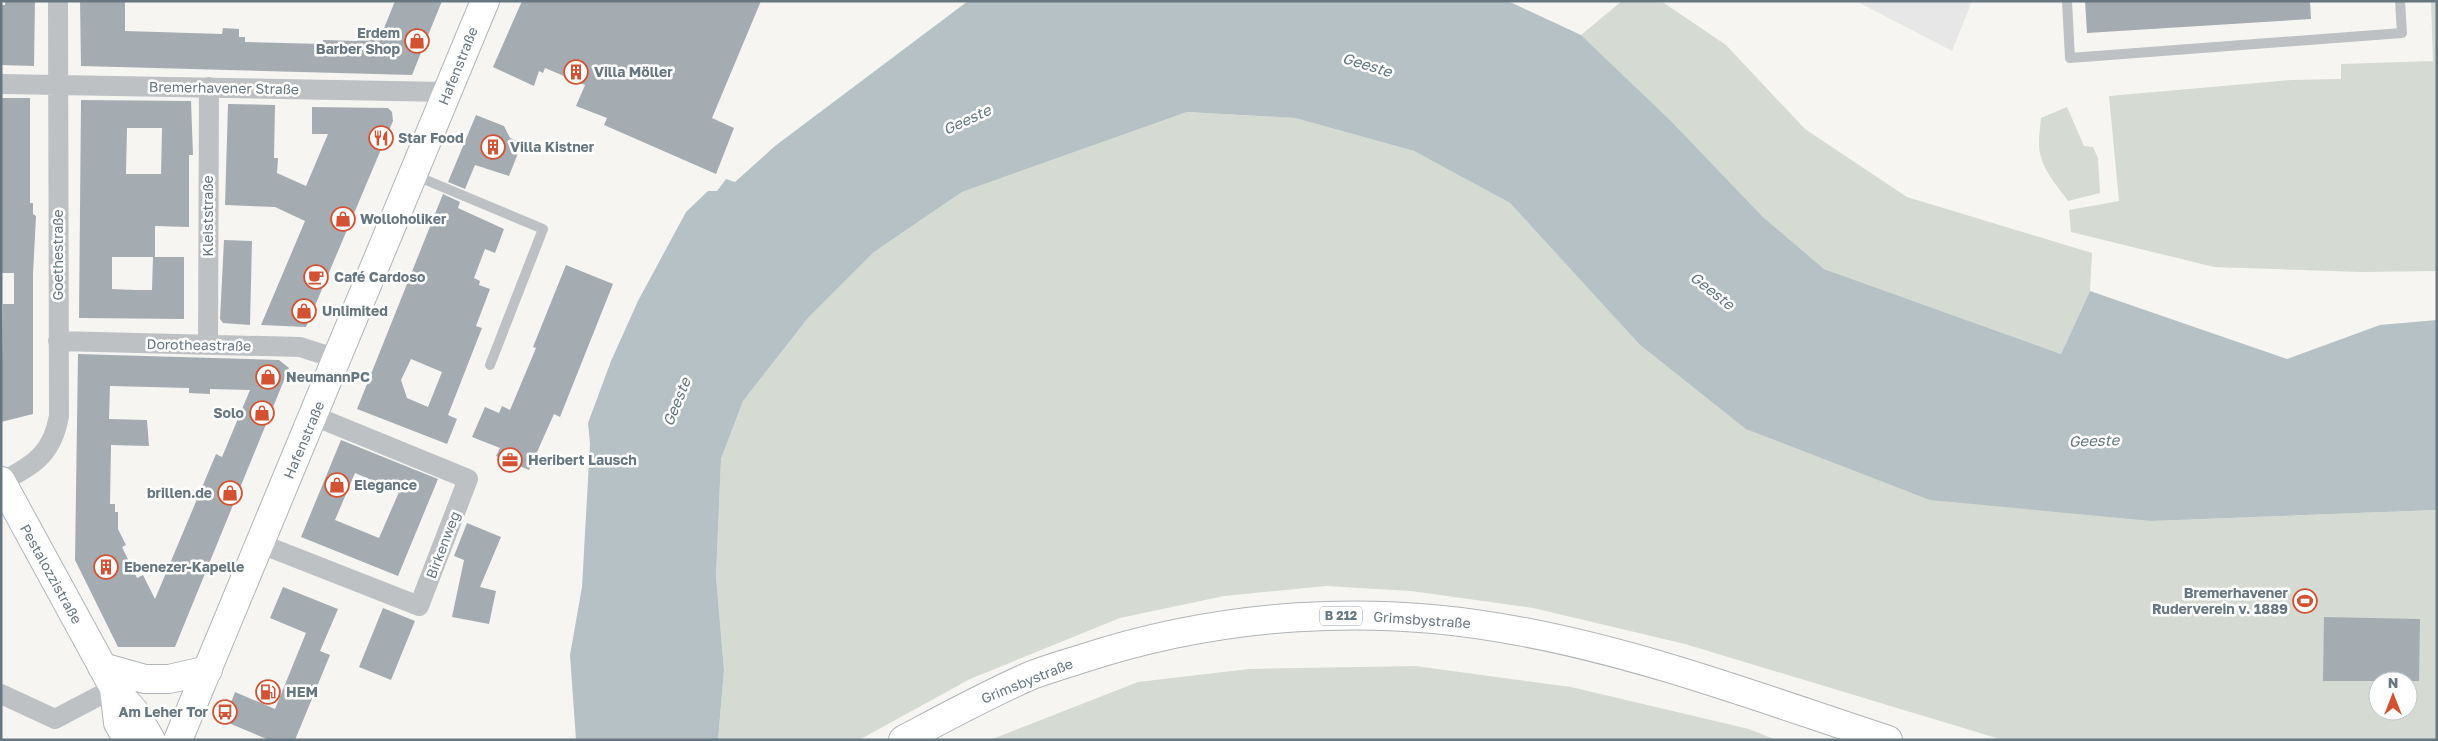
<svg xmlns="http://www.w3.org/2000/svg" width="2438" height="741" font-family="'Golos Text',sans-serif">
	<rect width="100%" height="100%" fill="#f6f5f2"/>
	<path fill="#e6e7e6" d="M1856 1H1972L1952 51Z"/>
	<path fill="#d5dad2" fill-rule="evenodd" d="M1622 1H1661L1726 45 1805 129 1907 197 2092 253 2090 291 2061 354 1824 269 1763 217 1670 120 1581 35Z
		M2431 1H2437V271L2361 272 2214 267 2071 232 2069 210 2119 201 2109 96 2291 80 2341 79V64L2433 61Z
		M2067 107 2084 146 2093 147 2098 158 2100 193 2068 201C2059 188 2045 173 2041 157 2037 145 2040 130 2041 118Z
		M1187 112 1295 118 1414 151 1510 203 1639 344 2152 521 2437 510V740H2003L1685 644 1533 608 1411 591 1326 586 1224 596 1120 618 970 679 859 740H718L724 670 716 576 721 459 743 401 808 318 874 252 962 192ZM2378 681H2408V711H2378Z
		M1415 666 1571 687 1749 729 1776 740H990L1138 682 1249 669Z"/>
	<path fill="#b5c1c4" d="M968 1H1508L1581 35 1670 120 1763 217 1824 269 2061 354 2090 291 2287 359 2380 325 2437 320V510L2152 521 1930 500 1746 429 1639 344 1510 203 1414 151 1295 118 1187 112 962 192 874 252 808 318 743 401 721 459 716 576 724 670 718 740H576L570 655 582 587 590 444 588 423 611 361 638 301 686 212 708 191H717L726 179 735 182 775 146Z"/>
	<path fill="#a5acb1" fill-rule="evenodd" d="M5 1H35L34 66 1 65V5H5Z
		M80 1H125V31L222 34 223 28 239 29V37H245V42L322 44 323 40 357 41V33H382L395 1H442L412 75 81 66Z
		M522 1H761L712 118 734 128 716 174 604 125 607 118 576 106 585 85 545 68 543 73 539 71 534 86 493 67Z
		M2085 1H2310L2311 19 2087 33Z
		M1 98H30V203H33V214L36 216 33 274V414L1 422 3 304H14V273H1Z
		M81 100 191 101 193 155H189V227L155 226V257H112V289L135 290H152L153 257H184V319L79 318ZM127 128H162L161 174H126Z
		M228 104 275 105 274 158H278L277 173 306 186 328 134H312V107L388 108 392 112 393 121 306 327 261 325 305 221 275 207 225 205Z
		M476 115 504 126 510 138 522 143 509 176 475 165 465 189 448 182Z
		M443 194 460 202 458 208 504 229 495 253 485 249 474 278 480 281 479 285 490 289 476 326 482 328 448 415 457 419 447 444 357 409ZM411 359 442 372 428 407 407 398 401 380Z
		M224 240 252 241 250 325 223 323 220 319Z
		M566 265 613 284 560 417 554 414 529 470 496 456 500 448 472 437 485 407 499 413 502 406 510 410 536 348 533 347Z
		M78 354 279 360 289 368 175 647H118L75 560ZM110 386 189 388V393L210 394V389L250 390 222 457 216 454 155 599 143 575 137 578 122 547 126 545 118 529V512H115V504H110L111 445 149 446 147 420 109 419Z
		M341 440 438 479 398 576 301 537ZM355 473 399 492 379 538 335 520Z
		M467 523 501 537 480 587 496 591 489 624 452 617 464 560 454 556Z
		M283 587 338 609 320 651 330 655 295 740H269L224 721 235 692 275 709 306 633 270 618Z
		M383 608 415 621 391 680 359 667Z
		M2324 617 2420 619 2419 681H2323Z"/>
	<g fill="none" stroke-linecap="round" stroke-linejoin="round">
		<g stroke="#afb5b9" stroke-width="30">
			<path id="secondary" d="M1 481 114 688 134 711 151 740
				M102 667 145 679H169L208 670
				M114 688 118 723 128 740
				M178 740 485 1"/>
		</g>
		<g stroke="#b0b4b7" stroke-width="30">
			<path id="highway" d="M903 740C946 717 988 694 1032 675 1048 669 1065 664 1081 659 1221 613 1373 603 1518 631 1644 654 1766 700 1888 740"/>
		</g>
		<path stroke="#bdc1c4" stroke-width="10" d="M2067 1 2070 58 2402 33 2400 1
			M414 175 543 229 490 365"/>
		<path stroke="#bdc1c4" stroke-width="20" d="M1 84 447 92
			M58 341 300 347 338 359
			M208 345 209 87
			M2 482C34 464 52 455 59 416L58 1
			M261 544 419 606 468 479 314 416
			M1 694 55 719 114 688"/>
		<use href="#secondary" stroke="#fff" stroke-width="28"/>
		<use href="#highway" stroke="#fff" stroke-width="28"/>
	</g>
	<defs>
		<g id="shop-ring" transform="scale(1.25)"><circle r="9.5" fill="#fff" stroke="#d45234" stroke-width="1.5"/><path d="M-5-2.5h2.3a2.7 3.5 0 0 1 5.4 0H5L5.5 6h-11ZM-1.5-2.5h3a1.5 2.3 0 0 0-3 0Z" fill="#d45234"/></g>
		<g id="building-ring" transform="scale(1.25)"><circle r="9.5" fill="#fff" stroke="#d45234" stroke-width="1.5"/><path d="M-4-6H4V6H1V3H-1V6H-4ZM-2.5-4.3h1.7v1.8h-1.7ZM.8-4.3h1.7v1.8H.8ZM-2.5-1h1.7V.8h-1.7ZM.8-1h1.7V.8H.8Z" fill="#d45234"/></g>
		<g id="restaurant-ring" transform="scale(1.25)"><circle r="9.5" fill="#fff" stroke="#d45234" stroke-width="1.5"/><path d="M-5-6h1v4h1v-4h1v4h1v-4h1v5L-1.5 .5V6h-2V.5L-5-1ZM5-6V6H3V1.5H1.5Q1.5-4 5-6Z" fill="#d45234"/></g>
		<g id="cafe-ring" transform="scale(1.25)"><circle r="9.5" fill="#fff" stroke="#d45234" stroke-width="1.5"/><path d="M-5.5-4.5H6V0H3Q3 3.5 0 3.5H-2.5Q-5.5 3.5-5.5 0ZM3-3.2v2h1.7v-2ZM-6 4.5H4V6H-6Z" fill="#d45234"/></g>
		<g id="office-ring" transform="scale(1.25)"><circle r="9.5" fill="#fff" stroke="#d45234" stroke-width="1.5"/><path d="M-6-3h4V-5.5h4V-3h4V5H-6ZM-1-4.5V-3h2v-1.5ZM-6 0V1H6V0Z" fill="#d45234"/></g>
		<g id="stadium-ring" transform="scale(1.25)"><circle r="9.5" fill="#fff" stroke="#d45234" stroke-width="1.5"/><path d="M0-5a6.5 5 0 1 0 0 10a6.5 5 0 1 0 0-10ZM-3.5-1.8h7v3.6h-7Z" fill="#d45234"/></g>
		<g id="fuel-ring" transform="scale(1.25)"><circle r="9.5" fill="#fff" stroke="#d45234" stroke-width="1.5"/><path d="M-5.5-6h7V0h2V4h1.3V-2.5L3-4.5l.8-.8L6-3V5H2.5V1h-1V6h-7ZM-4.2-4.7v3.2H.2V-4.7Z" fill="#d45234"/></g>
		<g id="bus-ring" transform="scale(1.25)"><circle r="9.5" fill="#fff" stroke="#d45234" stroke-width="1.5"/><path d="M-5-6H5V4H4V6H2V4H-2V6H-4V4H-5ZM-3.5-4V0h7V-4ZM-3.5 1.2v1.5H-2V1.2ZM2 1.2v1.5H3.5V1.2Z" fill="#d45234"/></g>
	</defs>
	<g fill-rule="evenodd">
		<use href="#shop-ring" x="417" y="41"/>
		<use href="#building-ring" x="576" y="72"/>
		<use href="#restaurant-ring" x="381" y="138"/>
		<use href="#building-ring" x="493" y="147"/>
		<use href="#shop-ring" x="343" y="219"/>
		<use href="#cafe-ring" x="316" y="277"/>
		<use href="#shop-ring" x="304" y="311"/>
		<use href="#shop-ring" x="268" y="377"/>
		<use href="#shop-ring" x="262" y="413"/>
		<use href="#office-ring" x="510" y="460"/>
		<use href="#shop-ring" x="337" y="485"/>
		<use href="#shop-ring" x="230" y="493"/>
		<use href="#building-ring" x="106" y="567"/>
		<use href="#stadium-ring" x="2305" y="601"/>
		<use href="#fuel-ring" x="268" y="692"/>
		<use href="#bus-ring" x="225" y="712"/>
	</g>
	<g text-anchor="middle" stroke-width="5" stroke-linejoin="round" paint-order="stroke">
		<rect fill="#fff" stroke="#95a0a7" stroke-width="1" x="1320" y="606.5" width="42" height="19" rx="4"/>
		<g font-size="12" font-weight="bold" fill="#677781">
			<text x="1341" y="620">B 212</text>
		</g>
		<g font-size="14" font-weight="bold" fill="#677781" stroke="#fff" text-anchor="start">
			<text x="400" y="38" text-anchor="end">Erdem<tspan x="400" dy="16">Barber Shop</tspan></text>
			<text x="594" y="77">Villa Möller</text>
			<text x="398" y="143">Star Food</text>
			<text x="510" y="152">Villa Kistner</text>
			<text x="360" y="224">Wolloholiker</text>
			<text x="334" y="282">Café Cardoso</text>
			<text x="322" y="316">Unlimited</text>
			<text x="286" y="382">NeumannPC</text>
			<text x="244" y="418" text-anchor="end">Solo</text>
			<text x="528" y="465">Heribert Lausch</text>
			<text x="354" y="490">Elegance</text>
			<text x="212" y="498" text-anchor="end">brillen.de</text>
			<text x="124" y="572">Ebenezer-Kapelle</text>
			<text x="2288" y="598" text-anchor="end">Bremerhavener<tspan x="2288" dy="16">Ruderverein v. 1889</tspan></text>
			<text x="286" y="697">HEM</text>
			<text x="208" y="717" text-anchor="end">Am Leher Tor</text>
		</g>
		<g font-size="14" fill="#677781" stroke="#fff">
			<text transform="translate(458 66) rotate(-68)" y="5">Hafenstraße</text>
			<text transform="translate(224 88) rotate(1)" y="5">Bremerhavener Straße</text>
			<text transform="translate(208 216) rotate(-90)" y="5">Kleiststraße</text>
			<text transform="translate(58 255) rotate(-90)" y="5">Goethestraße</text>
			<text transform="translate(199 345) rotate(1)" y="5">Dorotheastraße</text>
			<text transform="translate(304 440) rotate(-67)" y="5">Hafenstraße</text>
			<text transform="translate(443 545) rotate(-69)" y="5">Birkenweg</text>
			<text transform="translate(51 574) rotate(61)" y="5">Pestalozzistraße</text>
			<text transform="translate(1422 620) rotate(4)" y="5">Grimsbystraße</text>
			<text transform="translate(1027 681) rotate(-22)" y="5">Grimsbystraße</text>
		</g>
		<g font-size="15" font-style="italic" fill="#63777e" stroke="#fff">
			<text transform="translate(1367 65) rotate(17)" y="5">Geeste</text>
			<text transform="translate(967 120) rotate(-25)" y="5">Geeste</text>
			<text transform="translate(1712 291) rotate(38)" y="5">Geeste</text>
			<text transform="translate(677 402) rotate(-68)" y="5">Geeste</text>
			<text transform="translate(2094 441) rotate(-2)" y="5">Geeste</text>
		</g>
	</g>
	<rect width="2438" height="741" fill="none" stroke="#677781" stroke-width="5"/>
	<g transform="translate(2393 696)"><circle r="24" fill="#ffffff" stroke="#c2c9cd"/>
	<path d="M0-4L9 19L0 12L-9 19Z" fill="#d45234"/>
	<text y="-8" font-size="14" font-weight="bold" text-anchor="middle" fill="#677781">N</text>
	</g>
</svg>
